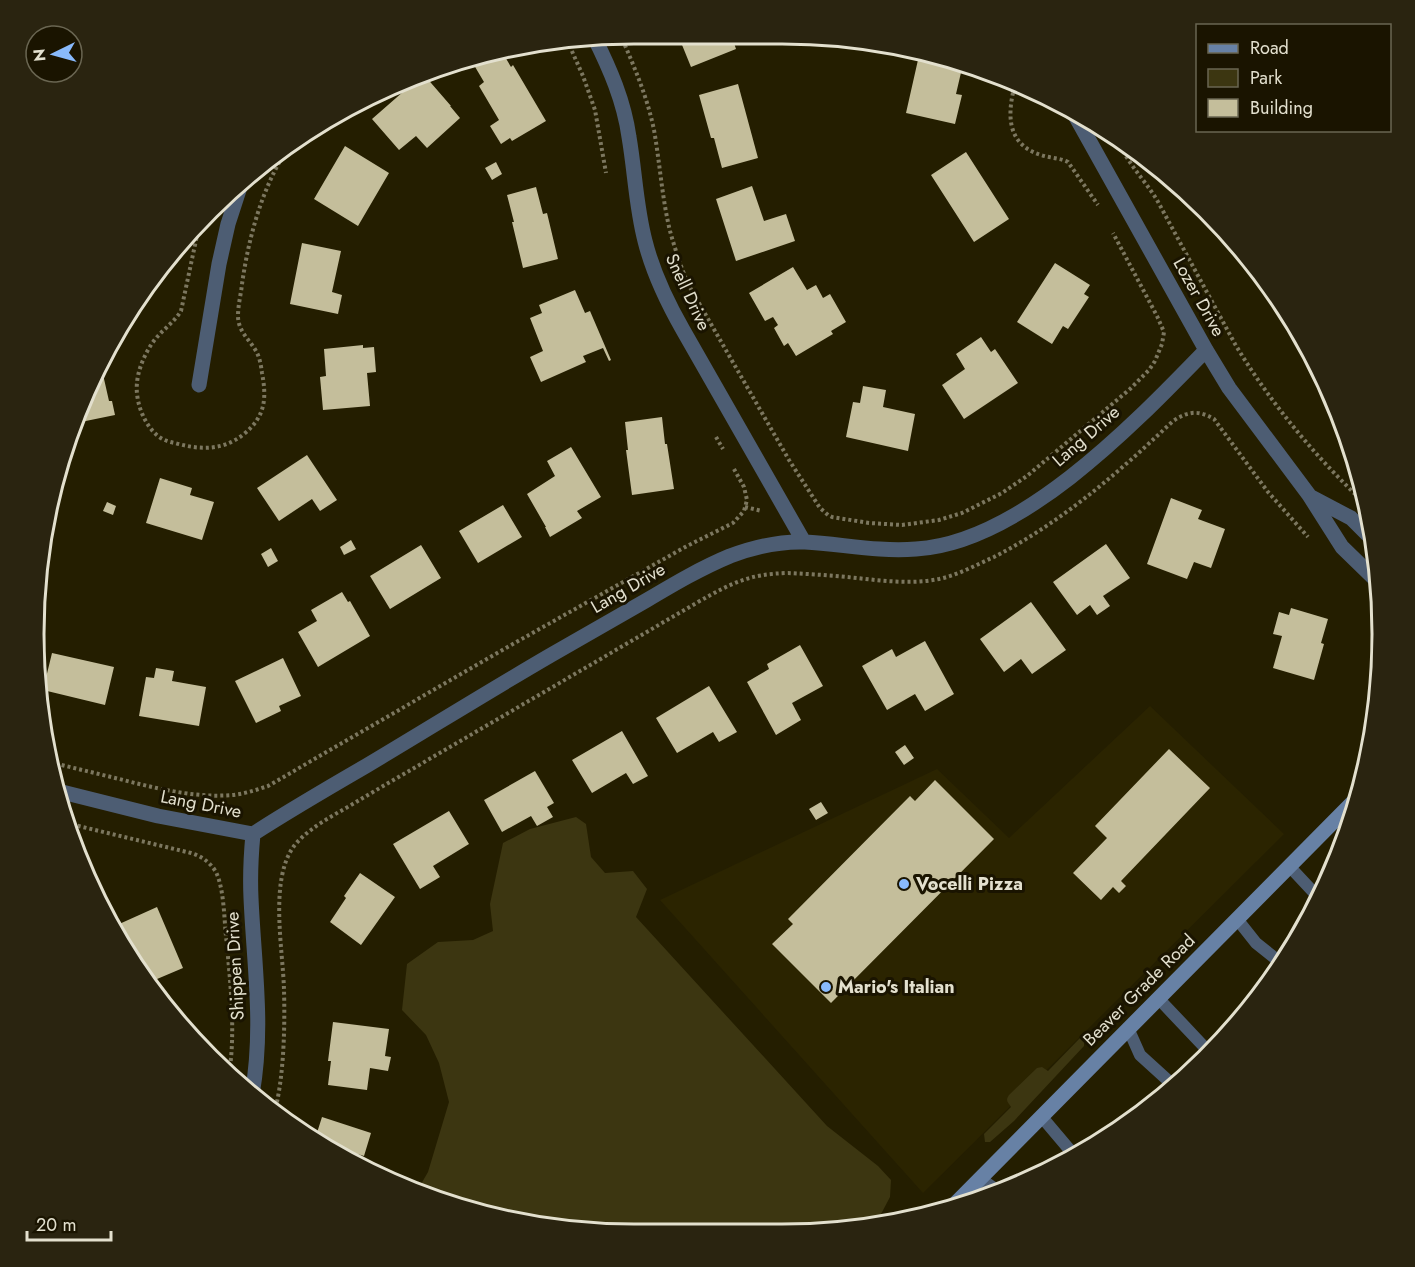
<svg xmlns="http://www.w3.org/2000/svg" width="1415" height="1267" font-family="Jost,sans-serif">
	<rect width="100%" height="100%" fill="#241e00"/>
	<path fill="#2b2400" d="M1150 706 1284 834 923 1193 660 900 937 769 1009 838Z"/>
	<path fill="#3c3611" d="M576 817 586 824 591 857 605 873 633 871 647 889 636 917 827 1126 878 1166 891 1180 890 1197 880 1216 872 1224 820 1233H594L478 1213 417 1191 428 1172 449 1102 439 1063 426 1035 402 1010 407 964 438 942 473 940 493 931 490 904 503 843 530 829Z
		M1080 1038 1084 1039V1046L1014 1121 990 1142H985L984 1134 1011 1107C1008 1102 1005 1101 1009 1095L1037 1068 1042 1067 1048 1071Z"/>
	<path fill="#c4be9b" d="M678 35 732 37 736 49 691 67Z
		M501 50 511 67 513 65 546 121 512 141 510 138 501 144 490 126 499 120 479 86 484 82 471 60Z
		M920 51 963 64 956 94 962 95 955 124 906 113Z
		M425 76 451 106H450L460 118 427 148 416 136 399 150 372 119 420 77Z
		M738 84 758 158 722 168 714 138H711L699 95Z
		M345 146 389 173 358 226 314 199Z
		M966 152 1009 219 974 242 931 175Z
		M496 162 502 174 492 180 485 168Z
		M752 186 764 221 786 214 795 241 736 261 716 199Z
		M536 187 543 214 547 213 558 259 523 268 512 222H514L507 195Z
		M302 243 341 251 332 292 342 295 338 314 290 304Z
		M1055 263 1090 285 1084 294 1089 297 1068 329 1063 326 1052 344 1017 322Z
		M793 267 807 290 816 285 823 298 830 294 846 322 831 331 833 334 796 356 788 343 784 346 774 328 778 325 773 317 765 321 749 293Z
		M575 290 585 313 590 311 611 360 609 361 603 348 583 356 586 362 541 382 530 357 543 351 530 318 542 313 539 305Z
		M981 337 991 352 995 349 1018 383 964 419 942 385 965 369 956 354Z
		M363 345V348L374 347 376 372 367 373 370 406 323 410 320 377 326 376 324 349Z
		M102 370 109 401H112L115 415 76 423 93 372Z
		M863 386 886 390 883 407 915 414 908 451 846 437 853 402 860 403Z
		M662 417 665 444H667L674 489 632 495 626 450H628L625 422Z
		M571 447 601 497 577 511 582 518 550 537 545 527H546L527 494 555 476 547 461Z
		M307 455 337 500 320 511 312 499 279 521 257 488Z
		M160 478 192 488 190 495 214 502 202 540 146 523Z
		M1171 498 1202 510 1198 519 1225 529 1211 568 1194 562 1187 579 1147 564Z
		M107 502 116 506 113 515 103 511Z
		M503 505 522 537 478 563 459 531Z
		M351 540 356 549 344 555 340 547Z
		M1106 544 1130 578 1103 596 1110 606 1097 615 1090 605 1077 615 1053 582Z
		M421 545 441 578 390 609 370 576Z
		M271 548 278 561 268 567 261 554Z
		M342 592 348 602 350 601 370 636 318 667 298 632 317 621 311 610Z
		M1031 602 1066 650 1032 674 1021 659 1004 672 980 639Z
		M1291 608 1328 619 1321 643 1324 644 1314 680 1273 668 1282 636 1273 634 1279 612 1289 615Z
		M925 641 954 694 925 711 915 694 887 710 862 666 892 649 896 657Z
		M800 645 823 686 792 703 801 720 776 735 747 682 769 669 767 664Z
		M52 653 114 667 105 705 43 690Z
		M283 658 301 696 279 706 281 711 256 723 235 681Z
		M156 668 174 671 172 681 206 687 199 726 139 716 146 677 154 678Z
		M709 686 737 732 719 742 713 732 677 753 656 718Z
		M622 731 648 776 633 784 626 773 592 793 572 760Z
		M905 745 914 758 904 765 895 752Z
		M1169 749 1210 788 1121 881 1126 886 1119 893 1113 887 1101 900 1073 873 1107 838 1095 826Z
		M535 771 554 803 547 807 553 817 537 826 531 816 502 832 484 800Z
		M935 780 994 839 831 1003 772 944 793 924 788 919 910 796 915 801Z
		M821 802 828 813 816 820 809 809Z
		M449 811 469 844 433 866 440 877 420 889 393 844Z
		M360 873 395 897 361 945 330 922 346 898 344 896Z
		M157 907 183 968 150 982 128 949 117 925Z
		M333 1022 389 1029 385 1056 391 1057 388 1071 370 1068 367 1090 328 1085 331 1061H328Z
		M322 1117 371 1133 364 1156 351 1152V1153L355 1155 353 1163 315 1139Z"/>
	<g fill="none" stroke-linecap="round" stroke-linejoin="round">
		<path stroke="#7c775f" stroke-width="4" stroke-dasharray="3 3" stroke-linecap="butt" d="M620 34C634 66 647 96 654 130 660 164 662 198 670 231 675 249 681 267 688 284L789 460 820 508 828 515 832 517 869 523 902 525 939 520 962 513 1002 493 1027 476 1130 389 1149 370 1155 361 1162 344 1164 332 1157 316 1113 233
			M567 40 583 76 595 110 606 173
			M1016 81C1007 112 1005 144 1041 155 1050 158 1060 158 1068 162L1098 205
			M1118 140C1127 163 1144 179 1157 200L1235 344C1268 399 1309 449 1355 494
			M199 226 181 311C173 324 159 332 151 345 144 356 138 370 137 383 135 401 144 425 158 436 163 440 169 442 175 443 199 450 223 451 244 434 265 417 267 399 262 373 261 366 260 358 256 351 249 339 238 331 238 316 238 305 241 294 242 284 249 235 263 184 291 143
			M716 437 723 449
			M745 507 762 511
			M1374 604 1380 610
			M50 762C77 769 104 775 131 782 164 790 198 798 232 795 244 794 256 790 268 786L504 649 687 546 733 523 744 511 747 500 744 487 734 469
			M66 823 191 853C201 856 210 862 216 872 224 889 224 917 226 936 230 978 236 1032 229 1074
			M274 1114C284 1079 285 1027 284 990 283 949 269 880 294 846 311 825 339 813 361 799L698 602C732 583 748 574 788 573 807 574 827 575 847 577 877 580 909 585 939 579 958 575 976 565 994 557 1062 522 1118 473 1173 421 1188 411 1199 410 1214 419L1268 492 1308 537"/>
		<path stroke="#4d5d73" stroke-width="12" d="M1290 867 1318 897
			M1237 919 1256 943 1281 963
			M1158 998 1209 1052
			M1128 1028 1140 1055 1173 1085
			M1041 1116 1074 1155
			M980 1178 998 1191"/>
		<path stroke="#4d5d73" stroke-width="15" d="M594 37C610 69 624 101 629 137 635 172 636 207 645 241 653 273 667 302 683 330L804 542
			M1071 108 1206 350 1229 388 1309 495 1342 547 1379 583
			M199 385 219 264 228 224 241 184
			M1311 497 1351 518 1371 538
			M54 790 158 816 253 834C290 810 328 788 366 766 428 729 489 691 551 655 583 637 615 618 647 600 674 584 701 568 730 556 754 547 780 541 805 542 842 544 878 552 916 549 1021 543 1136 422 1206 350
			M252 1095C264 1027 254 966 251 898 250 877 251 855 253 834"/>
		<path stroke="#6781a5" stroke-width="15" d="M950 1209 1357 798"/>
	</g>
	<g fill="#89bafc" stroke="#1a1400" stroke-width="2">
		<circle cx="904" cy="884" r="6"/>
		<circle cx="826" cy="987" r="6"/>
	</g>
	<g text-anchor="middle" stroke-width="6" stroke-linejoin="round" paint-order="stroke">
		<g font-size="18" fill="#e3e0ce" stroke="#1a1400">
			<text transform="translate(688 292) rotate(65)" y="6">Snell Drive</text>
			<text transform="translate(1199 297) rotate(61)" y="6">Lozer Drive</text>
			<text transform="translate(1086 436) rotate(-41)" y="6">Lang Drive</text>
			<text transform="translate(628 588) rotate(-30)" y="6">Lang Drive</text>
			<text transform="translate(201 804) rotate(11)" y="6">Lang Drive</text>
			<text transform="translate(235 966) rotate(-93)" y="6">Shippen Drive</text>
			<text transform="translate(1139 990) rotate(-45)" y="6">Beaver Grade Road</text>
		</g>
		<g font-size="18" font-weight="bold" fill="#e3e0ce" stroke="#1a1400" text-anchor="start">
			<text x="916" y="890">Vocelli Pizza</text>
			<text x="838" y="993">Mario's Italian</text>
		</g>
	</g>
	<path d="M0 0H1415V1267H0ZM634 44H782A590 590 0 0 1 1372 634V634A590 590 0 0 1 782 1224H634A590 590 0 0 1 44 634V634A590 590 0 0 1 634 44Z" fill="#2a2410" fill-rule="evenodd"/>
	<path fill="none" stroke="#e3e0ce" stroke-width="3" d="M634 44H782A590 590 0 0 1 1372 634V634A590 590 0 0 1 782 1224H634A590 590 0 0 1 44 634V634A590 590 0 0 1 634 44Z"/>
	<rect x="1196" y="24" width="195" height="108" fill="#1a1400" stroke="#6a6652" stroke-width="1.5"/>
	<rect x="1208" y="44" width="30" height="9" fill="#6781a5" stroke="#6a6652" stroke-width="1.5"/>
	<text x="1250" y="54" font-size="18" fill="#e3e0ce">Road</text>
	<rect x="1208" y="69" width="30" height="18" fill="#3c3611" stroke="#6a6652" stroke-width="1.5"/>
	<text x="1250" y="84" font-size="18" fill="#e3e0ce">Park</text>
	<rect x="1208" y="99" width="30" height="18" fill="#c4be9b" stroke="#6a6652" stroke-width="1.5"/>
	<text x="1250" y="114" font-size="18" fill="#e3e0ce">Building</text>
	<g transform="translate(54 54) rotate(265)"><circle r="28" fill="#1a1400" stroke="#6a6652" stroke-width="1.5"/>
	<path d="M0-4.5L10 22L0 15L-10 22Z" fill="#89bafc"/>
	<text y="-9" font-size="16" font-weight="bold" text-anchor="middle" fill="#e3e0ce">N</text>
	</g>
	<path d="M27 1231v9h84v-9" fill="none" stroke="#e3e0ce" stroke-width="3"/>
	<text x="36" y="1231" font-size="18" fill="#e3e0ce" stroke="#1a1400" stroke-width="4.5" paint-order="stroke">20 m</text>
</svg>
